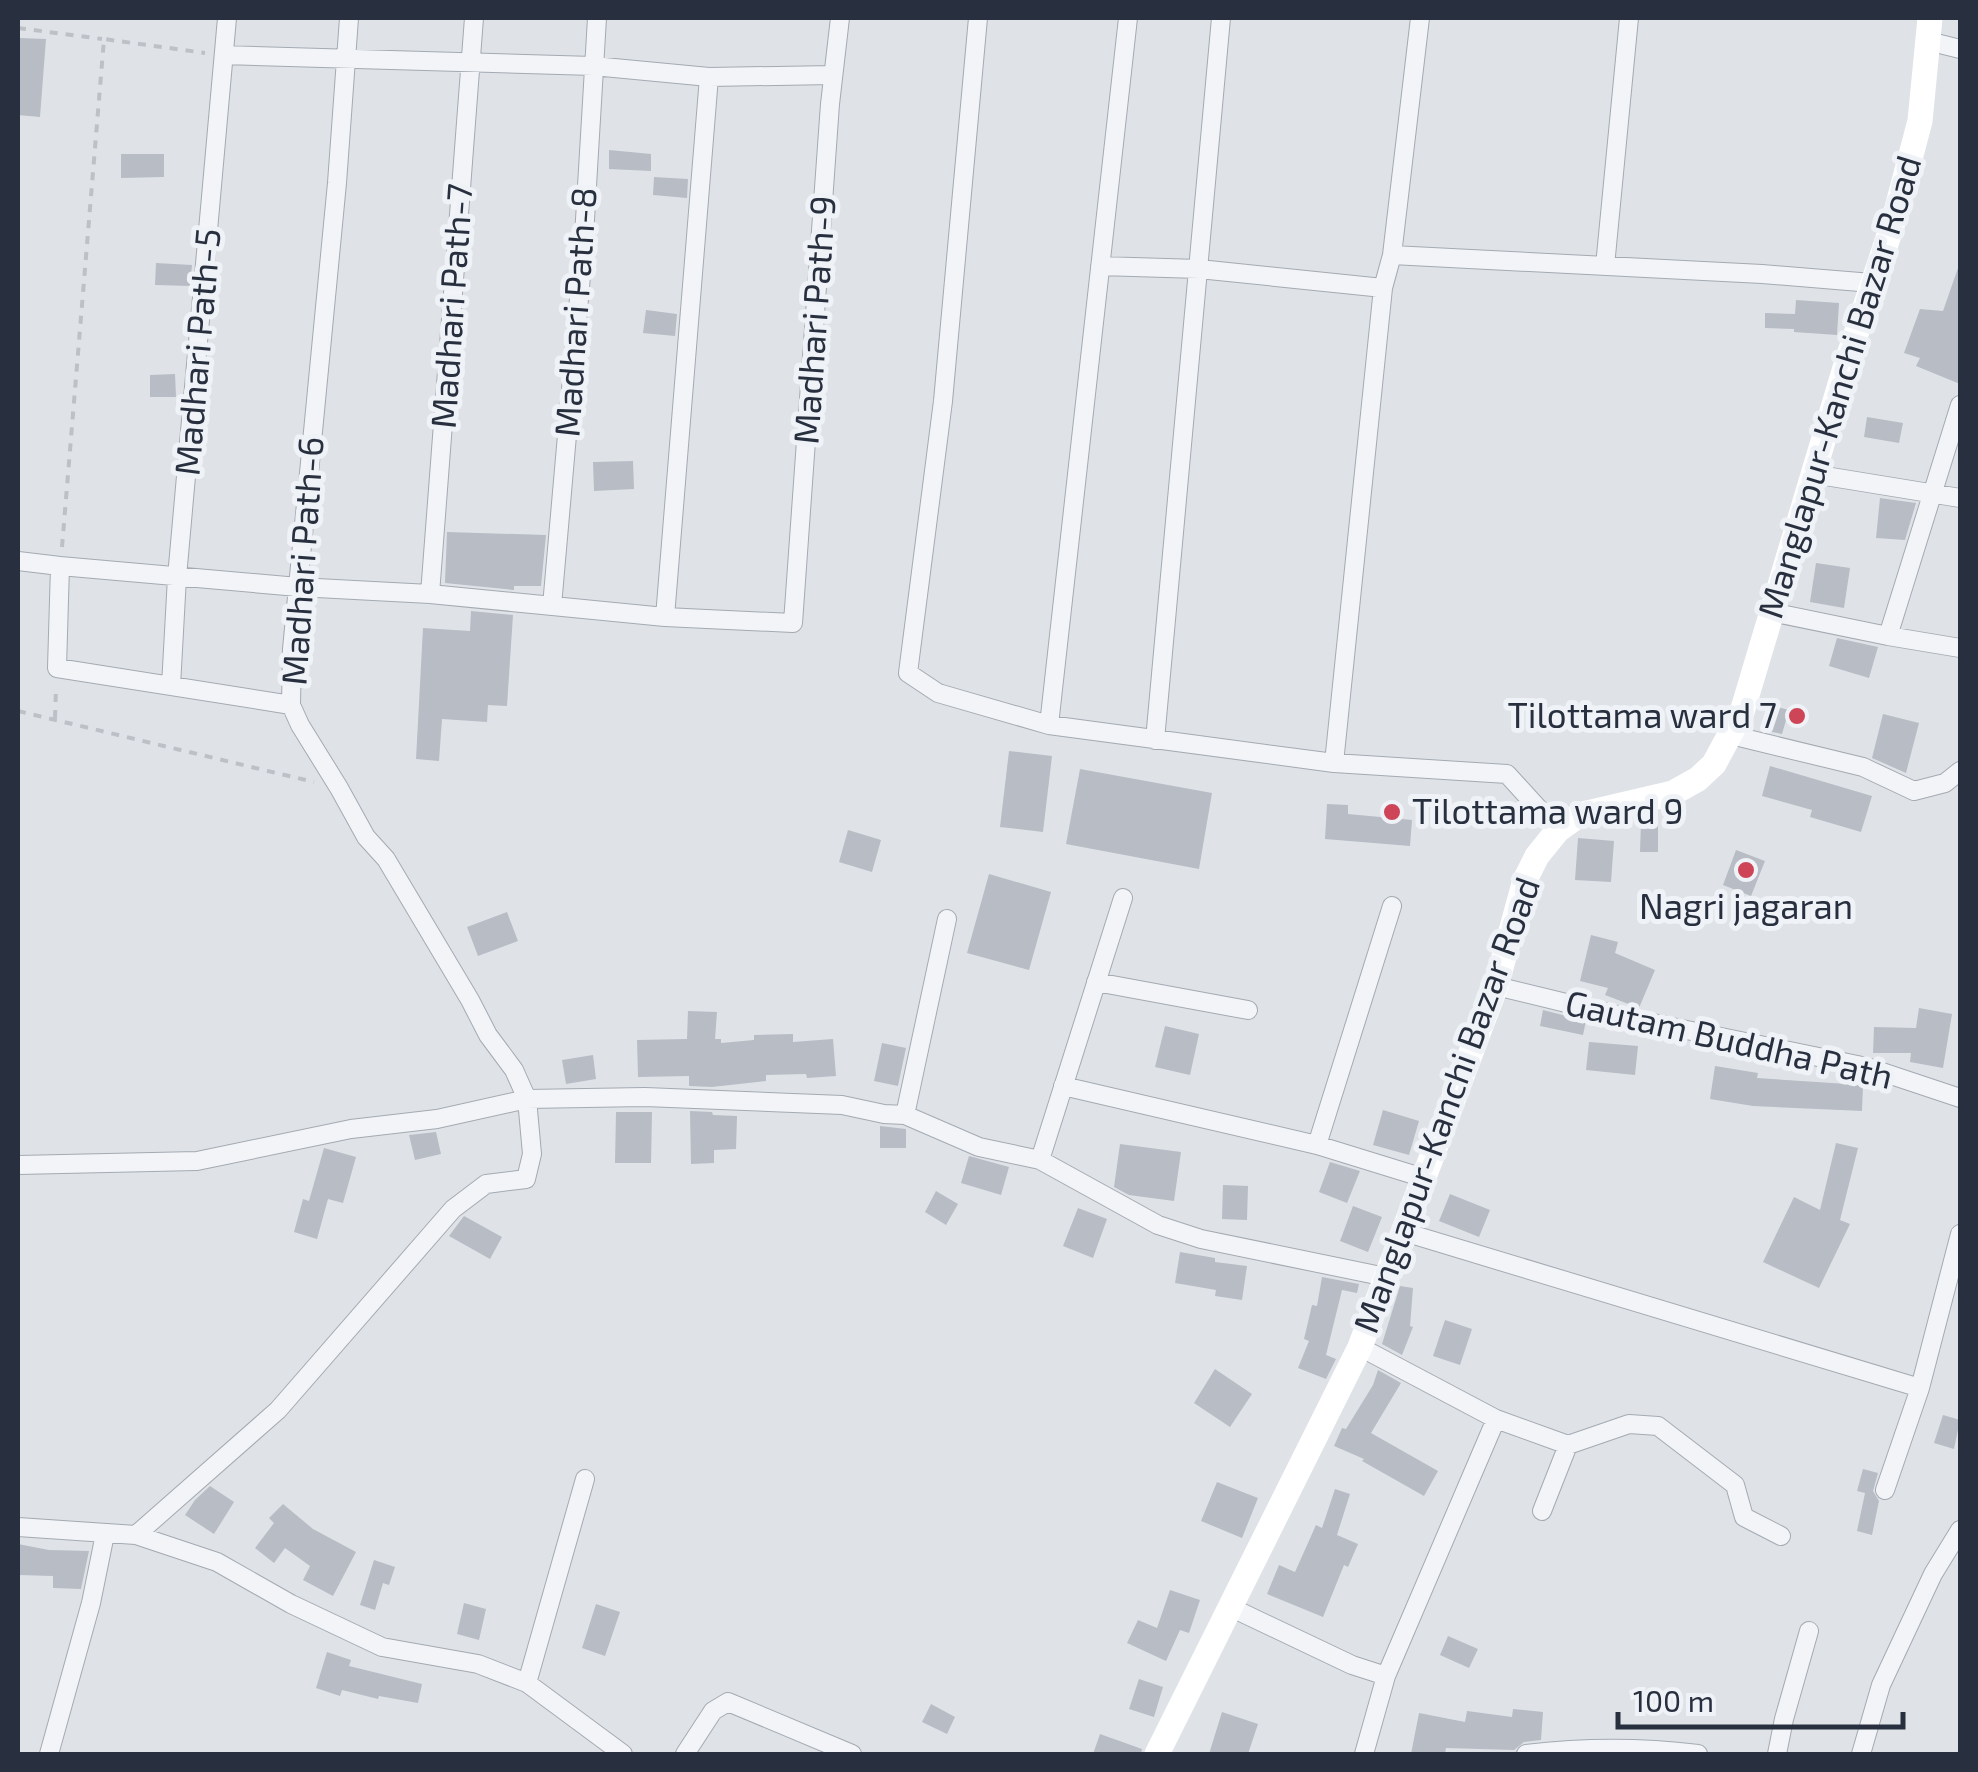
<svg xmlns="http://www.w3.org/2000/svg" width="1978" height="1772" font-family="'Exo 2',sans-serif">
	<rect width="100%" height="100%" fill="#dfe3e8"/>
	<path fill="#b7bcc5" d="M19 38 46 39 40 117 18 115Z
		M609 150 651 154V171L609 169Z
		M121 154H164V177L121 178Z
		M654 177 688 179 687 198 653 195Z
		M156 263 192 265 190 286 155 285Z
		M1958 268H1960V384L1916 366 1920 358 1904 353 1920 309 1943 311Z
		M1796 300 1839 303 1837 335 1794 332V329L1765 328V313L1795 314Z
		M646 310 677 314 675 336 643 333Z
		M175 374 176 397H150V375Z
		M1867 417 1903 423 1899 443 1864 437Z
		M633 461 634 489 594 491 593 462Z
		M1880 498 1916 503 1905 540 1876 538Z
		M447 532 546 535 541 586H514V590L445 583Z
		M1816 563 1850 568 1844 608 1810 602Z
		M471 611 513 615 507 706 488 705 487 722 442 719 439 761 416 759 423 628 470 631Z
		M1837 638 1878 647 1869 678 1829 666Z
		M1769 705 1789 710 1782 734 1762 730Z
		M1883 714 1919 723 1906 773 1872 758Z
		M1009 751 1052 756 1043 832 1000 827Z
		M1770 766 1872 796 1861 832 1810 817 1812 810 1762 796Z
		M1080 769 1212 793 1199 869 1066 844Z
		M1327 804 1348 805V814L1412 820 1410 846 1325 839Z
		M1641 821 1658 822V852H1640Z
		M848 830 881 840 872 872 839 862Z
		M1578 838 1614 841 1611 882 1575 880Z
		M1736 850 1765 861 1751 896 1723 885Z
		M989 874 1051 892 1029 970 967 953Z
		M507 912 518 941 478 956 467 927Z
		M1591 935 1618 942 1615 953 1655 970 1639 1008 1605 995 1608 988 1580 981Z
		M1919 1008 1952 1014 1943 1068 1910 1062 1911 1053H1873L1874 1027 1916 1028Z
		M1543 1010 1586 1021 1583 1035 1540 1026Z
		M688 1011 717 1012 715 1039H721V1043L754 1040V1035L793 1034V1042L833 1039 836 1076 807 1078 806 1074 766 1075V1081L712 1087 689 1086V1076L638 1077 637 1040 687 1039Z
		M1165 1026 1199 1034 1190 1075 1155 1067Z
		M1589 1042 1638 1046 1635 1075 1586 1070Z
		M882 1043 906 1048 898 1086 874 1081Z
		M593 1055 596 1079 566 1084 562 1060Z
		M1715 1066 1758 1073 1757 1078 1863 1085 1862 1111 1753 1106 1710 1099Z
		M1383 1110 1419 1121 1409 1155 1373 1145Z
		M690 1111 712 1112 713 1115 737 1116 736 1149 714 1150V1163L691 1164Z
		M616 1112H652L651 1163H615Z
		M880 1126 906 1129V1148H880Z
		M436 1132 441 1154 415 1160 409 1135Z
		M1836 1143 1858 1148 1840 1220 1850 1224 1819 1288 1763 1262 1794 1197 1820 1210Z
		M1120 1144 1181 1152 1174 1201 1129 1195 1114 1187Z
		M324 1148 356 1157 343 1203 328 1199 317 1239 294 1232 303 1199 309 1201Z
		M969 1156 1009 1167 1001 1195 961 1183Z
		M1330 1162 1360 1171 1347 1203 1319 1192Z
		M1223 1185 1248 1186 1247 1220 1222 1219Z
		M936 1191 958 1204 946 1225 925 1212Z
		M1450 1194 1490 1210 1479 1237 1439 1221Z
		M1353 1206 1382 1217 1368 1252 1340 1241Z
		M1078 1208 1107 1219 1093 1258 1063 1246Z
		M464 1216 502 1237 490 1259 449 1236Z
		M1180 1252 1215 1258V1262L1247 1266 1242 1300 1215 1296 1216 1290 1175 1283Z
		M1322 1277 1359 1284 1357 1293 1342 1290 1326 1355 1336 1359 1326 1379 1298 1368 1309 1341 1304 1339 1312 1305 1317 1306Z
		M1400 1286 1413 1288 1410 1326 1413 1327 1402 1355 1382 1344Z
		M1445 1320 1472 1329 1460 1365 1433 1356Z
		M1215 1369 1252 1394 1230 1427 1194 1403Z
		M1378 1370 1401 1383 1371 1433 1438 1471 1424 1496 1362 1461 1364 1459 1334 1446 1342 1428 1346 1429 1373 1385Z
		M1943 1415 1960 1420 1954 1449 1934 1443Z
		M1863 1469 1878 1473 1873 1491 1879 1501 1872 1535 1857 1531 1865 1493 1857 1491Z
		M1217 1482 1258 1498 1242 1538 1201 1521Z
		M210 1486 234 1502 214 1534 185 1515 195 1500Z
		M1335 1489 1350 1494 1337 1535 1358 1544 1348 1567 1344 1565 1323 1617 1267 1594 1279 1565 1295 1572 1316 1525 1322 1528Z
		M283 1504 313 1529 356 1552 333 1596 303 1580 310 1566 285 1548 274 1563 255 1548 274 1523 269 1518Z
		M18 1544 49 1550 89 1551 81 1589 53 1588V1576L18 1575Z
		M374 1560 395 1567 389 1585 383 1583 375 1610 360 1605Z
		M1170 1590 1200 1600 1189 1633 1180 1630 1166 1661 1127 1643 1138 1620 1157 1628Z
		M464 1603 486 1609 479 1640 457 1634Z
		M596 1604 620 1612 605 1656 582 1648Z
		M1448 1636 1478 1649 1469 1668 1440 1655Z
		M327 1652 351 1660 349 1666 422 1684 418 1703 379 1696 378 1699 342 1690 340 1696 316 1688Z
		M1139 1679 1163 1687 1154 1717 1129 1709Z
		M931 1704 955 1717 947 1734 922 1722Z
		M1513 1709 1543 1712 1541 1740 1524 1742 1514 1750 1446 1748 1445 1754H1411L1419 1713 1465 1722 1467 1711 1512 1717Z
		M1222 1712 1258 1724 1248 1754H1209Z
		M1100 1734 1142 1749 1141 1754H1093Z"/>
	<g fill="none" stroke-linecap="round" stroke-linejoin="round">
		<g stroke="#a4aab2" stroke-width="20">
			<path id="street" d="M978 18 943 401 908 673 938 693 1049 725 1334 763 1507 774 1558 830
				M1928 41 1960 49
				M224 55 593 66 709 77 833 75
				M1392 255 1762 274 1872 283
				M1100 266 1199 269 1383 288
				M1605 266 1629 18
				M1813 474 1960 498
				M18 561 60 566 57 668 291 705
				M60 566 298 587 430 594 665 617 793 623 830 104 840 18
				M430 594 474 18
				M552 606 583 253 597 18
				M1771 612 1888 636 1960 648
				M665 617 709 77
				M1888 636 1960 405
				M171 686 177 577 227 18
				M1049 725 1128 18
				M1731 735 1863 767 1914 791 1945 783 1960 771
				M1155 740 1221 18
				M1334 763 1383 288 1392 255 1420 18
				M1096 982 1248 1010
				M1496 986 1628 1018 1867 1067 1960 1098
				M1063 1086 1317 1145 1424 1178
				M905 1115 947 919
				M1317 1145 1392 906
				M1040 1160 1123 898
				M18 1165 197 1161 351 1129 437 1119 527 1099 645 1097 842 1105 884 1114 905 1115 979 1147 1040 1160 1158 1225 1201 1239 1386 1277
				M1404 1232 1920 1388
				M1360 1347 1496 1419 1568 1445 1629 1424 1658 1426 1735 1485 1744 1517 1781 1536
				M1885 1490 1920 1388 1960 1234
				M1542 1511 1568 1445
				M18 1527 136 1535 217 1562 291 1604 382 1647 478 1664 527 1683 623 1754
				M136 1535 278 1410 453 1209 486 1184 526 1179 532 1154 527 1099 514 1070 488 1035 470 1000 386 859 366 837 339 788 300 725 291 705 292 649 337 183 349 18
				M1230 1607 1352 1665 1386 1676 1364 1754
				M1386 1676 1496 1419
				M527 1683 585 1479
				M49 1754 91 1603 105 1534
				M685 1754 713 1711 728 1702 852 1754
				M1526 1754C1583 1747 1642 1747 1698 1754
				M1777 1754 1784 1719 1809 1631
				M1861 1754 1881 1685 1933 1574 1960 1530"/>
		</g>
		<path stroke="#bdc1c7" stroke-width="4" stroke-dasharray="8 8" stroke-linecap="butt" d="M18 28 102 39
			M62 547 104 39 205 53
			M18 711 314 782
			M55 718 56 688"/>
		<use href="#street" stroke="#f2f4f7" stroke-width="18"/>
		<path stroke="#fff" stroke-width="25" d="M1157 1754 1360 1347 1496 986 1525 880 1537 856 1558 830 1579 815 1673 793 1698 779 1714 764 1742 712 1847 361 1893 223 1920 121 1930 18"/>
	</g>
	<g fill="#cd4556" stroke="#eff2f6" stroke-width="4">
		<circle cx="1797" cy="716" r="10"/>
		<circle cx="1392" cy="812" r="10"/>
		<circle cx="1746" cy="870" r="10"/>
	</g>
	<g text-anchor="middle" stroke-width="10" stroke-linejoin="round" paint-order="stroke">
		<g font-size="35" fill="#28303f" stroke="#eff2f6">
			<text transform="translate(452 306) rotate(-86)" y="12">Madhari Path-7</text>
			<text transform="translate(576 312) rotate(-86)" y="12">Madhari Path-8</text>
			<text transform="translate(815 320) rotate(-86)" y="12">Madhari Path-9</text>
			<text transform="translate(198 352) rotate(-85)" y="12">Madhari Path-5</text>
			<text transform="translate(1840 387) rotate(-73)" y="12">Manglapur-Kanchi Bazar Road</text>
			<text transform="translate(303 561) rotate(-86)" y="12">Madhari Path-6</text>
			<text transform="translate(1729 1040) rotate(13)" y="12">Gautam Buddha Path</text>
			<text transform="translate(1447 1105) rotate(-70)" y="12">Manglapur-Kanchi Bazar Road</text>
		</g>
		<g font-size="35" fill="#28303f" stroke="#eff2f6" text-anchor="end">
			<text x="1777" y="728">Tilottama ward 7</text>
			<text x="1412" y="824" text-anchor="start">Tilottama ward 9</text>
			<text x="1746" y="919" text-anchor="middle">Nagri jagaran</text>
		</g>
	</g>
	<rect width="1978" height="1772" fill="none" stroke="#28303f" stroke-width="40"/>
	<path d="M1618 1712v15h285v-15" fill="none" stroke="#28303f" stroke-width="5"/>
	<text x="1633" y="1712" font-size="30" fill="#28303f" stroke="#eff2f6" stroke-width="8" paint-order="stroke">100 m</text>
</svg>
